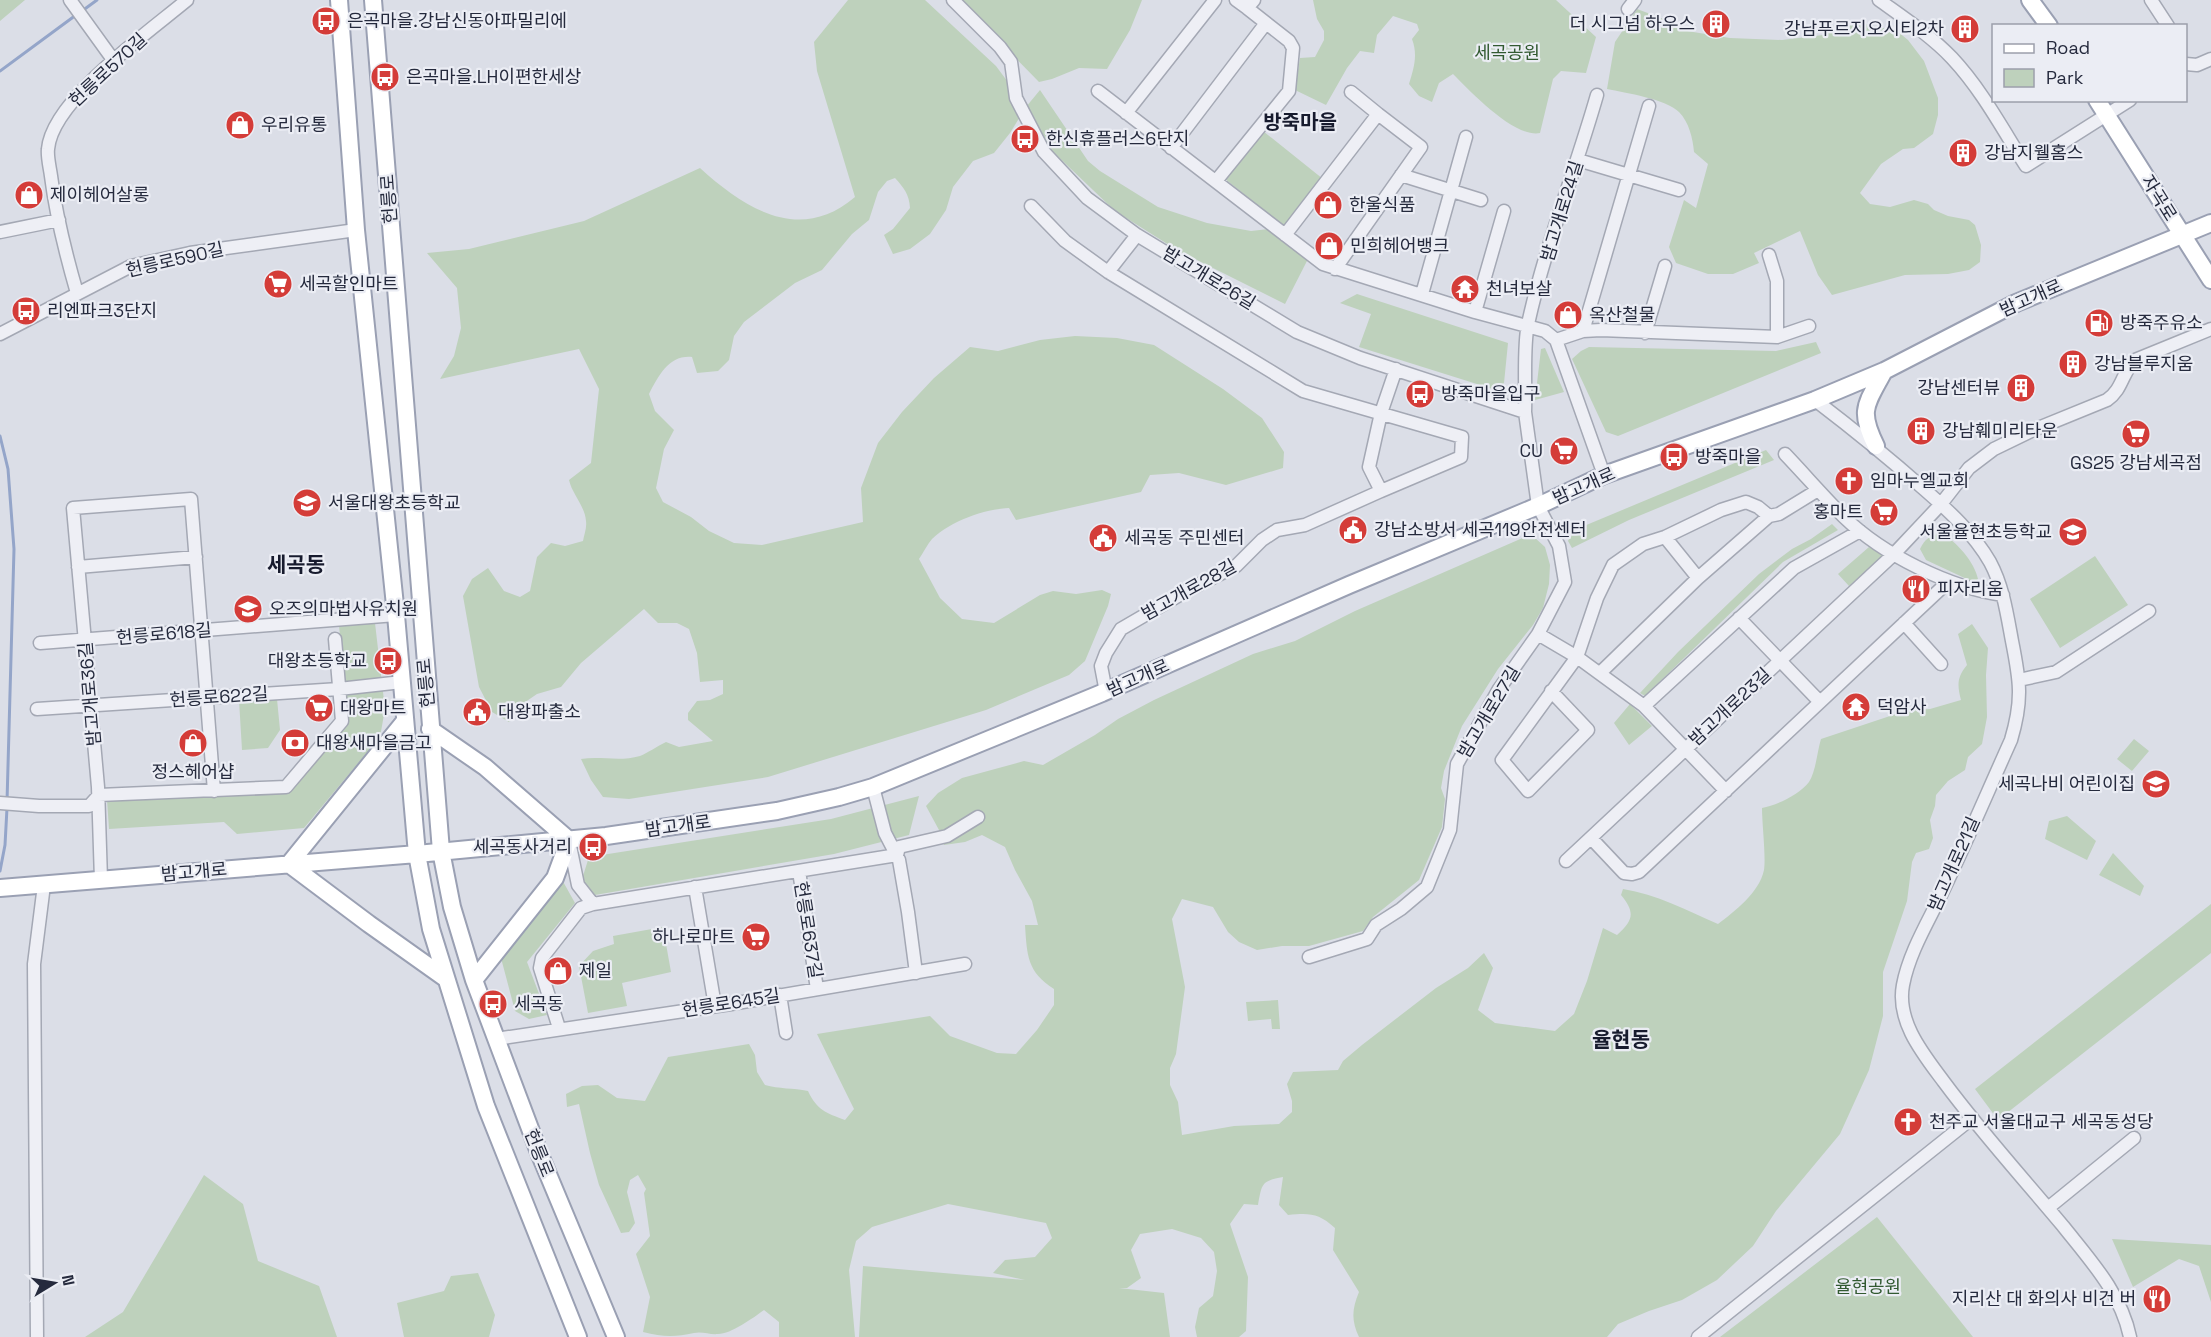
<svg xmlns="http://www.w3.org/2000/svg" width="2211" height="1337" font-family="'Space Grotesk','Noto Sans KR',sans-serif">
	<rect width="100%" height="100%" fill="#dbdee7"/>
	<path fill="#bed1bc" d="M0 0H25L0 21Z
		M848 0H925L996 66 1016 93 1021 115 1010 133 994 153 973 161 953 187 946 210 930 234 910 249 893 254 884 235 893 229 910 208C909 194 904 188 895 178L887 181 878 192 869 220 852 234 822 270 795 283 744 322 734 336 729 360 718 371 697 373 692 357C669 355 659 375 649 394L655 411 674 430 664 449 656 488 663 502 691 517 709 531 734 543 762 545 863 522 861 488 878 443 902 412 934 378 970 347 998 351 1040 340 1075 336 1117 338 1154 345 1223 389 1262 418 1284 452 1283 468 1226 485 1179 473 1150 475 1141 492 1016 520 1009 508C984 509 951 521 932 539 927 545 923 553 919 559L940 598 962 619 994 623 1040 595 1053 591 1076 594 1102 590 1111 594 1108 606 1085 661 1069 675 986 710 768 777 629 799 603 797 591 780 581 759C601 756 620 762 640 756 648 753 657 746 666 742L679 747 713 741 688 720V713L697 701 710 700 723 694V680L700 682 697 653 689 629 677 623H658L644 609 581 663 561 687 537 694 515 709 509 722 492 712 479 687 463 596 472 579 488 568 504 591 520 597 530 591 537 557 551 543 565 546 583 541C584 535 587 528 586 521 585 506 572 494 569 480L591 463 599 389 579 349 440 379 454 356 461 328 457 288 427 253 469 249 584 221 700 168C745 209 800 244 855 197L817 71 814 42Z
		M959 0H1142L1130 30 1107 69 1079 68 1052 79 1039 82Z
		M1313 0H1556L1596 37 1586 73 1561 71 1553 79 1540 133C1514 138 1471 92 1453 74L1439 83 1432 102 1419 96 1409 84C1414 68 1418 55 1412 39L1419 30 1417 24 1393 16 1377 35 1374 53 1360 51 1347 68 1326 105 1295 90 1300 58 1315 57 1324 40V31L1317 19Z
		M1637 9 1661 18 1681 30 1730 38 1782 40 1823 35 1838 27 1865 24 1897 31 1908 40 1924 61 1938 98V115L1933 134 1914 148 1903 149 1881 164 1860 193 1870 204 1890 207 1914 200 1928 204 1934 210 1948 216 1969 220 1975 225 1981 245 1980 262 1969 270 1948 274 1905 275 1832 295 1818 275 1800 231 1754 253 1759 263 1733 274H1708L1676 263 1669 247 1684 200 1696 208 1708 164 1694 152C1693 139 1689 122 1679 112 1666 99 1626 93 1607 89L1615 42Z
		M1040 90 1088 161 1100 171 1158 207 1207 223 1251 231 1269 229 1308 259 1285 304 1177 250 1115 211 1049 148 1026 107Z
		M1263 131 1323 179 1285 227 1225 179Z
		M1357 294 1508 343 1504 383 1496 390 1359 347 1371 314 1340 303Z
		M1816 342 1821 353 1618 436 1606 432 1572 359 1581 351 1589 347 1776 351Z
		M1545 348 1564 392 1535 400 1541 349Z
		M1766 450 1774 460 1629 520 1572 548 1568 541 1572 531Z
		M1832 524 1838 530 1783 562 1645 696 1640 693 1678 652 1759 574 1792 549 1811 539Z
		M1941 534C1956 540 1975 563 1978 579L1976 581H1971L1926 560 1920 549C1925 539 1930 535 1941 534Z
		M1527 536 1534 537 1545 547 1550 565 1549 584 1543 608 1533 625 1498 669 1462 726 1444 771 1441 788 1445 799 1442 827 1419 880 1373 917 1363 931 1309 946H1282L1257 950 1239 942 1228 932 1213 907 1182 899 1172 919 1185 987 1176 1054 1170 1068V1085L1178 1102 1182 1135 1234 1126 1279 1124 1292 1112V1101L1287 1084 1293 1072 1338 1070 1343 1061 1362 1045 1436 988 1468 968 1484 953 1493 968 1478 1010 1495 1023 1555 1031 1574 1014 1587 981 1603 928 1617 935C1634 920 1635 912 1621 895L1623 889C1656 894 1688 911 1718 924 1735 911 1759 893 1764 870 1766 857 1762 824 1762 808 1777 805 1799 795 1809 782 1816 771 1817 752 1821 739L1908 710 1930 709 1961 700C1957 685 1957 677 1967 665L1958 634 1972 624 1988 648 1986 675 1987 717 1982 744 1968 757 1965 770 1948 781 1936 795 1935 806 1930 820 1933 838 1929 849 1916 853 1912 862 1907 901 1883 972V1016L1869 1070 1840 1134 1776 1211 1753 1246 1717 1280 1682 1300 1649 1311 1618 1324 1607 1337H1359C1351 1320 1352 1309 1359 1292L1333 1250 1335 1228C1318 1213 1310 1213 1288 1215L1279 1205 1283 1177C1261 1181 1262 1184 1258 1205L1244 1204 1230 1224 1248 1277 1246 1331 1239 1337H1197L1195 1327 1199 1308 1213 1296 1217 1271 1214 1252 1201 1238 1172 1229 1140 1234 1131 1250 1141 1278 1127 1288H1119L1164 1293 1170 1337H859L863 1266 1025 1280 993 1273 1005 1260 1035 1257 1052 1238 1046 1223 948 1204 872 1227 856 1241 849 1270 855 1337H779V1322L764 1310C753 1318 731 1334 718 1334 710 1335 702 1331 694 1333 675 1337 663 1337 643 1332L650 1297 636 1254 650 1236 644 1193 646 1189 638 1175 630 1180 627 1192 635 1223 629 1232 621 1233 599 1185 590 1153 579 1104 567 1107 566 1094 582 1086 598 1085 617 1098 645 1101 668 1057 749 1044 755 1055 757 1072 765 1085C779 1089 793 1088 808 1091 817 1110 826 1113 845 1120L854 1109 817 1034 930 1016 950 1036 997 1053 1016 1054 1037 1030 1054 1005V989C1027 972 1027 955 1025 925H1038L1032 901 1015 870 1005 847 982 835 965 842 944 845 939 830 926 806 938 793 962 778 1024 761 1043 765 1095 735 1118 719 1154 700 1253 654 1295 641 1355 611Z
		M1869 547 1885 555 1849 586 1838 574Z
		M2095 556 2128 605 2060 648 2030 599Z
		M375 623 385 709 380 737 304 828 237 834 224 822 109 829 107 800 287 793 349 722 339 626Z
		M277 699 280 730 268 748 242 750 239 700Z
		M1630 704 1652 726 1629 745 1614 723Z
		M2134 739 2149 751 2132 771 2117 759Z
		M919 796 909 835 834 854 595 895 582 879 589 857 831 819Z
		M2067 816 2096 841 2087 860 2045 839 2049 821Z
		M2113 853 2144 886 2140 896 2099 875Z
		M561 878 575 903 527 962 547 1015 529 1019 515 1011 501 958Z
		M2211 904V953L1998 1120 1975 1089Z
		M663 927 671 972 622 983 627 1006 588 1013 579 966 593 951 614 944 613 936Z
		M1278 1000 1280 1029H1272L1271 1019 1248 1021 1246 1002Z
		M204 1175 243 1204 258 1261 319 1286 337 1337H85L123 1312Z
		M1877 1217 1973 1337H1720Z
		M2112 1239 2211 1245V1302L2199 1266 2179 1259 2133 1287Z
		M478 1273 495 1315 489 1337H404L397 1303 444 1291 451 1276Z"/>
	<g fill="none" stroke-linecap="round" stroke-linejoin="round">
		<path stroke="#94a5c9" stroke-width="3" d="M82 11 97 0
			M0 71 76 15
			M0 436 8 469 14 549 7 802
			M0 871 5 845 7 808"/>
		<g stroke="#a4a8b4" stroke-width="15">
			<path id="minor" d="M70 0 114 61
				M953 0 1000 47 1011 62 1016 98 1044 152 1087 198 1137 235 1297 332 1360 358 1525 412 1538 506 1559 546 1565 582 1538 634 1499 689 1457 764 1450 830 1427 887 1401 909 1376 925 1367 939 1309 957
				M1236 0 1247 8
				M1879 0C1904 18 1931 36 1952 58 1982 90 2003 130 2026 166L2130 100
				M2151 0 2168 26
				M1628 9 1635 0
				M2186 64 2197 65 2211 59
				M1098 91 1323 264 1475 312 1545 331 1556 340 1604 475
				M1126 113 1215 0
				M1171 148 1266 23
				M1578 160 1679 190
				M1401 175 1481 200
				M1216 181 1289 91 1293 48 1289 41 1247 8 1254 0
				M1031 206 1065 241 1108 272 1303 391 1462 437 1461 457 1381 491 1369 467 1381 413 1396 369
				M0 232 59 220
				M1285 235 1378 114 1351 92
				M1769 255 1777 281V337
				M1335 269 1421 147 1378 114
				M1108 272 1137 235
				M77 293C66 255 56 216 51 176 50 168 47 157 48 149 52 100 150 31 187 0
				M1422 294 1466 137
				M1475 312 1504 211
				M1583 331 1649 106
				M1645 333 1665 266
				M0 334 131 266 190 253 356 230
				M1556 340 1583 331 1601 330 1777 337 1809 326
				M1815 400C1853 429 1890 459 1925 490 1949 511 1974 534 1990 562 2003 586 2007 614 2012 641 2020 681 2023 700 2011 740 1988 791 1966 843 1942 893 1928 922 1909 953 1903 985 1896 1022 1924 1055 1944 1082 1981 1132 2023 1178 2063 1226 2090 1260 2121 1293 2130 1337
				M1525 412C1526 387 1523 347 1528 324 1545 246 1575 172 1597 95
				M1785 454C1805 475 1824 497 1844 517 1883 555 1950 588 2003 595
				M1665 537 1698 578
				M78 567 196 557
				M1739 618 1820 702
				M1904 623 1941 664
				M1538 634 1577 657 1502 760 1528 791 1588 730 1551 691
				M40 643 396 615
				M1600 673 1698 578 1769 516 1779 514 1818 490
				M2019 680 2056 672 2149 611
				M1106 692 1101 666 1106 653 1121 629 1188 590 1236 566 1262 540 1277 530 1305 525 1381 491
				M1644 706 1794 568 1860 531
				M37 709 339 689 402 682
				M873 787 885 833 899 860 908 912 916 973
				M1726 791 1644 706 1577 657 1597 598 1613 565 1643 544 1665 537 1721 510 1746 502 1758 507 1769 516
				M0 803 39 806H89L99 795 286 787 342 721 335 639
				M1591 838 1624 873 1632 874 1639 872 1949 581
				M897 855 899 847 947 836 978 817
				M1566 861 1894 554 1941 504 1969 468 1994 449 2031 431 2107 400C2123 389 2122 372 2135 360L2211 329
				M799 871 817 989
				M101 880 98 787 73 508 191 499 214 791
				M695 887 715 1006
				M593 904 897 855
				M780 995 786 1033
				M559 1028 540 968 542 958 581 908 593 904 578 885 569 841
				M496 1039 731 1004 965 964
				M2048 1208 2134 1138
				M37 1337 34 964 44 885
				M1698 1337 1971 1119"/>
		</g>
		<g stroke="#9aa0b3" stroke-width="20">
			<path id="major" d="M339 0 356 230 396 615 417 854 431 929 486 1106 578 1337
				M373 0 441 851 452 907 474 980 540 1155 616 1337
				M2030 0 2049 26
				M2097 100 2211 280
				M1876 446C1858 410 1866 405 1884 371
				M430 729 485 767 569 840
				M289 864 369 924 445 978
				M289 864 404 722
				M0 888 417 854 606 836 777 811 839 797 873 787 1102 693 1349 585 1538 506 1604 475 1815 400 1884 371 2016 303 2211 223
				M474 980 555 878 569 840"/>
		</g>
		<use href="#minor" stroke="#eeeff5" stroke-width="12"/>
		<use href="#major" stroke="#fff" stroke-width="16"/>
	</g>
	<defs>
		<g id="bus-disc" transform="scale(1.5)"><circle r="9.5" fill="#d43c38" stroke="#ebedf4"/><path d="M-5-6H5V4H4V6H2V4H-2V6H-4V4H-5ZM-3.5-4V0h7V-4ZM-3.5 1.2v1.5H-2V1.2ZM2 1.2v1.5H3.5V1.2Z" fill="#fff"/></g>
		<g id="building-disc" transform="scale(1.5)"><circle r="9.5" fill="#d43c38" stroke="#ebedf4"/><path d="M-4-6H4V6H1V3H-1V6H-4ZM-2.5-4.3h1.7v1.8h-1.7ZM.8-4.3h1.7v1.8H.8ZM-2.5-1h1.7V.8h-1.7ZM.8-1h1.7V.8H.8Z" fill="#fff"/></g>
		<g id="shop-disc" transform="scale(1.5)"><circle r="9.5" fill="#d43c38" stroke="#ebedf4"/><path d="M-5-2.5h2.3a2.7 3.5 0 0 1 5.4 0H5L5.5 6h-11ZM-1.5-2.5h3a1.5 2.3 0 0 0-3 0Z" fill="#fff"/></g>
		<g id="supermarket-disc" transform="scale(1.5)"><circle r="9.5" fill="#d43c38" stroke="#ebedf4"/><path d="M-6-5.5h2.5l.6 2H6L4.5 2H-2.5L-4.4-4H-6ZM-1.5 3.2a1.3 1.3 0 1 0 .1 0ZM3 3.2a1.3 1.3 0 1 0 .1 0Z" fill="#fff"/></g>
		<g id="temple-disc" transform="scale(1.5)"><circle r="9.5" fill="#d43c38" stroke="#ebedf4"/><path d="M0-6L5-2H3V0L6.5 2.5H4V6H1.5V3h-3V6H-4V2.5H-6.5L-3 0V-2H-5Z" fill="#fff"/></g>
		<g id="fuel-disc" transform="scale(1.5)"><circle r="9.5" fill="#d43c38" stroke="#ebedf4"/><path d="M-5.5-6h7V0h2V4h1.3V-2.5L3-4.5l.8-.8L6-3V5H2.5V1h-1V6h-7ZM-4.2-4.7v3.2H.2V-4.7Z" fill="#fff"/></g>
		<g id="church-disc" transform="scale(1.5)"><circle r="9.5" fill="#d43c38" stroke="#ebedf4"/><path d="M-1.2-6h2.4v3.5h3.3v2.4h-3.3V6h-2.4V-.1h-3.3v-2.4h3.3Z" fill="#fff"/></g>
		<g id="school-disc" transform="scale(1.5)"><circle r="9.5" fill="#d43c38" stroke="#ebedf4"/><path d="M0-5L7-2L0 1L-7-2ZM-4 1L0 2.5L4 1V4Q0 6-4 4Z" fill="#fff"/></g>
		<g id="civic-disc" transform="scale(1.5)"><circle r="9.5" fill="#d43c38" stroke="#ebedf4"/><path d="M-.6-6.5H3V-4.5H.6V-3L4-1V1h2V6H-6V1h2V-1L-.6-3ZM-1.2 2.5V6h2.4V2.5Z" fill="#fff"/></g>
		<g id="restaurant-disc" transform="scale(1.5)"><circle r="9.5" fill="#d43c38" stroke="#ebedf4"/><path d="M-5-6h1v4h1v-4h1v4h1v-4h1v5L-1.5 .5V6h-2V.5L-5-1ZM5-6V6H3V1.5H1.5Q1.5-4 5-6Z" fill="#fff"/></g>
		<g id="bank-disc" transform="scale(1.5)"><circle r="9.5" fill="#d43c38" stroke="#ebedf4"/><path d="M-6-4H6V4H-6ZM0-2.3a2.3 2.3 0 1 0 0 4.6a2.3 2.3 0 1 0 0-4.6Z" fill="#fff"/></g>
	</defs>
	<g fill-rule="evenodd">
		<use href="#bus-disc" x="326" y="21"/>
		<use href="#building-disc" x="1716" y="24"/>
		<use href="#building-disc" x="1965" y="29"/>
		<use href="#bus-disc" x="385" y="77"/>
		<use href="#shop-disc" x="240" y="125"/>
		<use href="#bus-disc" x="1025" y="139"/>
		<use href="#building-disc" x="1963" y="153"/>
		<use href="#shop-disc" x="29" y="195"/>
		<use href="#shop-disc" x="1328" y="205"/>
		<use href="#shop-disc" x="1329" y="246"/>
		<use href="#supermarket-disc" x="278" y="284"/>
		<use href="#temple-disc" x="1465" y="289"/>
		<use href="#bus-disc" x="26" y="311"/>
		<use href="#shop-disc" x="1568" y="315"/>
		<use href="#fuel-disc" x="2099" y="323"/>
		<use href="#building-disc" x="2073" y="364"/>
		<use href="#building-disc" x="2021" y="388"/>
		<use href="#bus-disc" x="1420" y="394"/>
		<use href="#building-disc" x="1921" y="431"/>
		<use href="#supermarket-disc" x="2136" y="434"/>
		<use href="#supermarket-disc" x="1564" y="451"/>
		<use href="#bus-disc" x="1674" y="457"/>
		<use href="#church-disc" x="1849" y="481"/>
		<use href="#school-disc" x="307" y="503"/>
		<use href="#supermarket-disc" x="1884" y="512"/>
		<use href="#civic-disc" x="1353" y="530"/>
		<use href="#school-disc" x="2073" y="532"/>
		<use href="#civic-disc" x="1103" y="538"/>
		<use href="#restaurant-disc" x="1916" y="589"/>
		<use href="#school-disc" x="248" y="609"/>
		<use href="#bus-disc" x="388" y="661"/>
		<use href="#temple-disc" x="1856" y="707"/>
		<use href="#supermarket-disc" x="319" y="708"/>
		<use href="#civic-disc" x="477" y="712"/>
		<use href="#shop-disc" x="193" y="743"/>
		<use href="#bank-disc" x="295" y="743"/>
		<use href="#school-disc" x="2156" y="784"/>
		<use href="#bus-disc" x="593" y="847"/>
		<use href="#supermarket-disc" x="756" y="937"/>
		<use href="#shop-disc" x="558" y="971"/>
		<use href="#bus-disc" x="493" y="1004"/>
		<use href="#church-disc" x="1908" y="1122"/>
		<use href="#restaurant-disc" x="2157" y="1299"/>
	</g>
	<g text-anchor="middle" stroke-width="4.5" stroke-linejoin="round" paint-order="stroke">
		<g font-size="18" fill="#252a3d" stroke="#ebedf4" text-anchor="start">
			<text x="347" y="27">은곡마을.강남신동아파밀리에</text>
			<text x="1695" y="30" text-anchor="end">더 시그넘 하우스</text>
			<text x="1944" y="35" text-anchor="end">강남푸르지오시티2차</text>
			<text x="406" y="83">은곡마을.LH이편한세상</text>
			<text x="261" y="131">우리유통</text>
			<text x="1046" y="145">한신휴플러스6단지</text>
			<text x="1984" y="159">강남지웰홈스</text>
			<text x="50" y="201">제이헤어살롱</text>
			<text x="1349" y="211">한울식품</text>
			<text x="1350" y="252">민희헤어뱅크</text>
			<text x="299" y="290">세곡할인마트</text>
			<text x="1486" y="295">천녀보살</text>
			<text x="47" y="317">리엔파크3단지</text>
			<text x="1589" y="321">옥산철물</text>
			<text x="2120" y="329">방죽주유소</text>
			<text x="2094" y="370">강남블루지움</text>
			<text x="2000" y="394" text-anchor="end">강남센터뷰</text>
			<text x="1441" y="400">방죽마을입구</text>
			<text x="1942" y="437">강남훼미리타운</text>
			<text x="1543" y="457" text-anchor="end">CU</text>
			<text x="1695" y="463">방죽마을</text>
			<text x="2136" y="469" text-anchor="middle">GS25 강남세곡점</text>
			<text x="1870" y="487">임마누엘교회</text>
			<text x="328" y="509">서울대왕초등학교</text>
			<text x="1863" y="518" text-anchor="end">홍마트</text>
			<text x="1374" y="536">강남소방서 세곡119안전센터</text>
			<text x="2052" y="538" text-anchor="end">서울율현초등학교</text>
			<text x="1124" y="544">세곡동 주민센터</text>
			<text x="1937" y="595">피자리움</text>
			<text x="269" y="615">오즈의마법사유치원</text>
			<text x="367" y="667" text-anchor="end">대왕초등학교</text>
			<text x="1877" y="713">덕암사</text>
			<text x="340" y="714">대왕마트</text>
			<text x="498" y="718">대왕파출소</text>
			<text x="316" y="749">대왕새마을금고</text>
			<text x="193" y="778" text-anchor="middle">정스헤어샵</text>
			<text x="2135" y="790" text-anchor="end">세곡나비 어린이집</text>
			<text x="572" y="853" text-anchor="end">세곡동사거리</text>
			<text x="735" y="943" text-anchor="end">하나로마트</text>
			<text x="579" y="977">제일</text>
			<text x="514" y="1010">세곡동</text>
			<text x="1929" y="1128">천주교 서울대교구 세곡동성당</text>
			<text x="2136" y="1305" text-anchor="end">지리산 대 화의사 비건 버</text>
		</g>
		<g font-size="18" fill="#325a31" stroke="#ebedf4">
			<text x="1507" y="59">세곡공원</text>
			<text x="1868" y="1293">율현공원</text>
		</g>
		<g font-size="18" fill="#252a3d" stroke="#ebedf4">
			<text transform="translate(108 70) rotate(-43)" y="6">헌릉로570길</text>
			<text transform="translate(2159 198) rotate(58)" y="6">자곡로</text>
			<text transform="translate(389 199) rotate(-94)" y="6">헌릉로</text>
			<text transform="translate(1562 211) rotate(-73)" y="6">밤고개로24길</text>
			<text transform="translate(175 260) rotate(-13)" y="6">헌릉로590길</text>
			<text transform="translate(1209 278) rotate(31)" y="6">밤고개로26길</text>
			<text transform="translate(2031 298) rotate(-24)" y="6">밤고개로</text>
			<text transform="translate(1584 486) rotate(-24)" y="6">밤고개로</text>
			<text transform="translate(1189 590) rotate(-29)" y="6">밤고개로28길</text>
			<text transform="translate(164 634) rotate(-5)" y="6">헌릉로618길</text>
			<text transform="translate(1138 678) rotate(-24)" y="6">밤고개로</text>
			<text transform="translate(426 683) rotate(-95)" y="6">헌릉로</text>
			<text transform="translate(90 694) rotate(-95)" y="6">밤고개로36길</text>
			<text transform="translate(219 697) rotate(-4)" y="6">헌릉로622길</text>
			<text transform="translate(1730 707) rotate(-43)" y="6">밤고개로23길</text>
			<text transform="translate(1489 712) rotate(-59)" y="6">밤고개로27길</text>
			<text transform="translate(678 826) rotate(-8)" y="6">밤고개로</text>
			<text transform="translate(1954 864) rotate(-66)" y="6">밤고개로21길</text>
			<text transform="translate(194 872) rotate(-5)" y="6">밤고개로</text>
			<text transform="translate(808 930) rotate(81)" y="6">헌릉로637길</text>
			<text transform="translate(731 1003) rotate(-9)" y="6">헌릉로645길</text>
			<text transform="translate(539 1153) rotate(68)" y="6">헌릉로</text>
		</g>
		<g font-size="20" font-weight="bold" fill="#171b2e" stroke="#ebedf4">
			<text x="1300" y="129">방죽마을</text>
		</g>
		<g font-size="21" font-weight="bold" fill="#171b2e" stroke="#ebedf4">
			<text x="296" y="572">세곡동</text>
			<text x="1621" y="1047">율현동</text>
		</g>
	</g>
	<rect x="1992" y="24" width="195" height="78" fill="#ebedf4" stroke="#9c9fab" stroke-width="1.5"/>
	<rect x="2004" y="44" width="30" height="9" fill="#ffffff" stroke="#9c9fab" stroke-width="1.5"/>
	<text x="2046" y="54" font-size="18" fill="#252a3d">Road</text>
	<rect x="2004" y="69" width="30" height="18" fill="#bed1bc" stroke="#9c9fab" stroke-width="1.5"/>
	<text x="2046" y="84" font-size="18" fill="#252a3d">Park</text>
	<g transform="translate(54 1283) rotate(79)" stroke="#ebedf4" stroke-width="4.5" paint-order="stroke">
	<path d="M0-4.5L10 22L0 15L-10 22Z" fill="#252a3d"/>
	<text y="-9" font-size="16" font-weight="bold" text-anchor="middle" fill="#252a3d">N</text>
	</g>
</svg>
